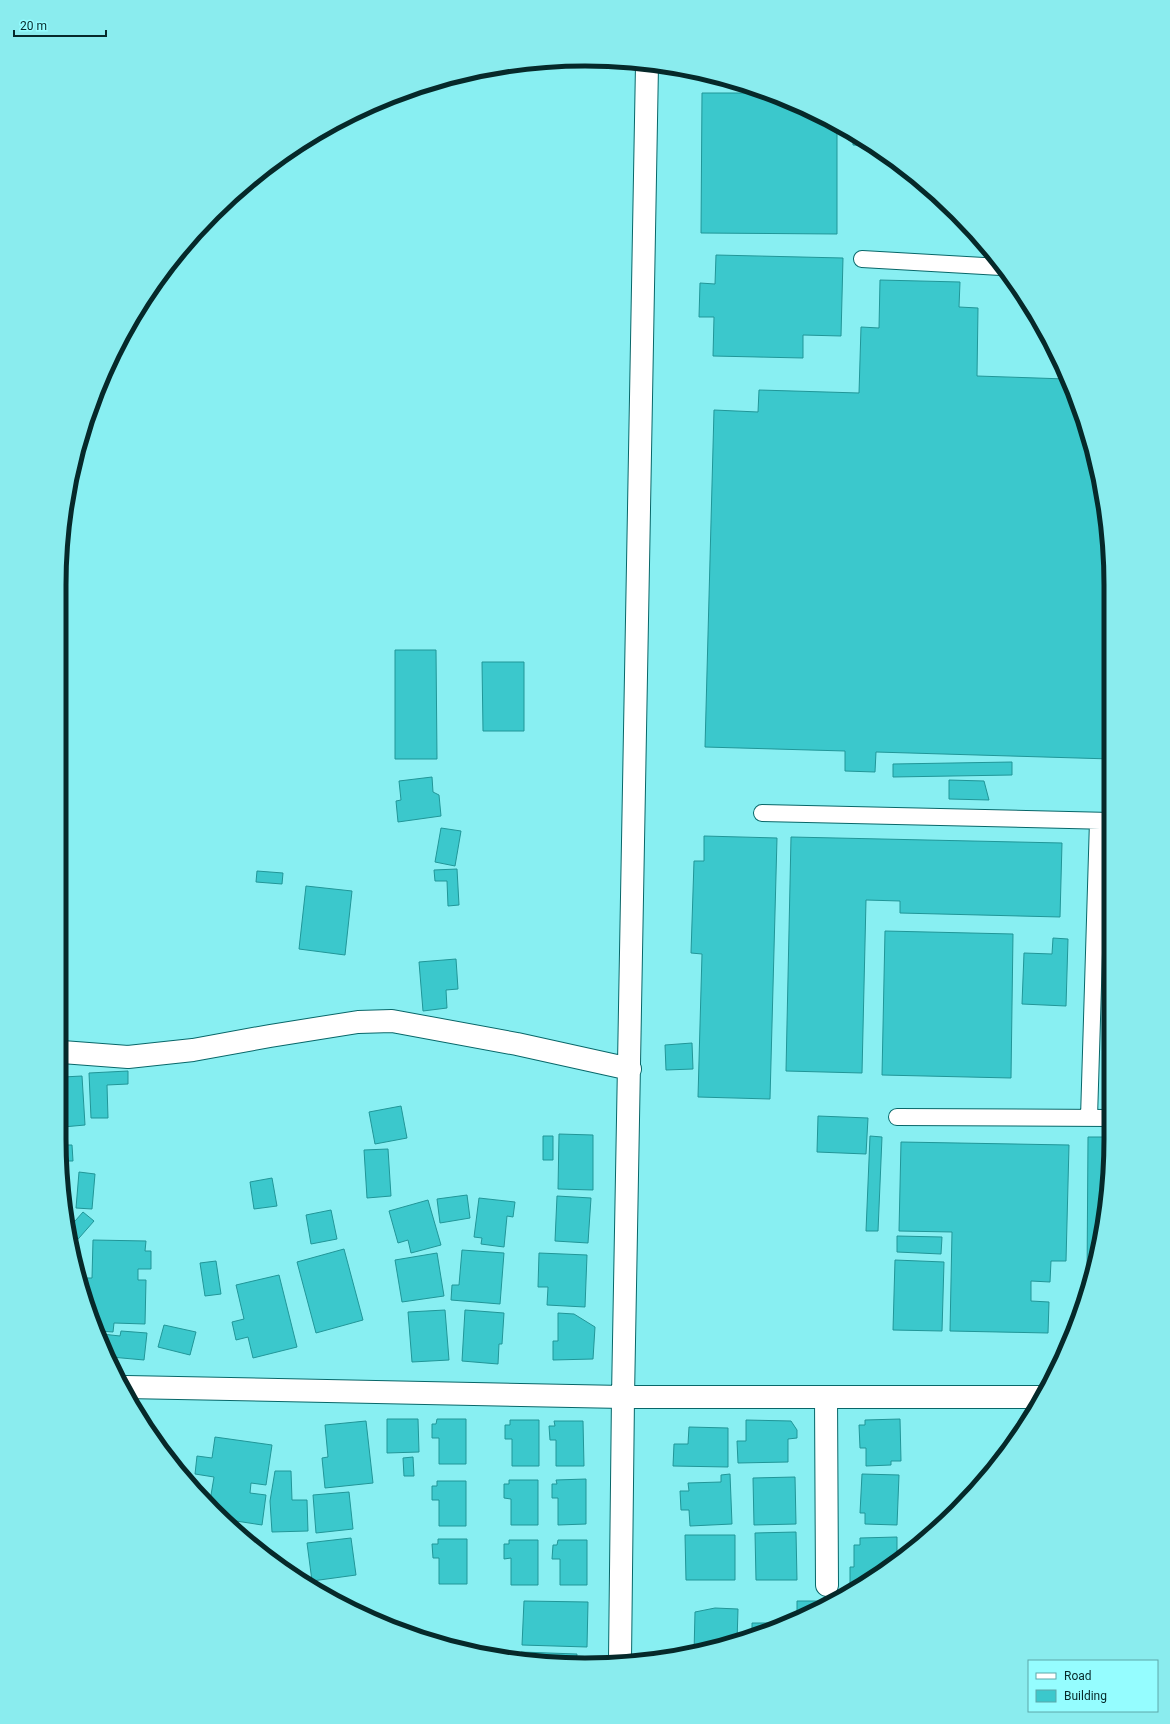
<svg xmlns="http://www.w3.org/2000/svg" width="1170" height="1724" font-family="Roboto,sans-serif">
	<rect width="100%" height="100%" fill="#88eff2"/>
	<path fill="#3bc8cc" stroke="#219698" d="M702 93H767L786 99 837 126V234L701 233Z
		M853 135 874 146 853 145Z
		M716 255 843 258 841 336 803 335V358L713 356 714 317H699L700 283 715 284Z
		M880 280 960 282 959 307 978 308 977 376 1066 379V375L1071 383 1101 482 1111 585V759L876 752 875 772 845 771V751L705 747 714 410 758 412 759 390 859 393 861 327 879 328Z
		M395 650H436L437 759H395Z
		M482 662H524V731H483Z
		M1012 762V775L893 777V764Z
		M432 777 433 792 439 795 441 816 398 822 396 801 401 800 399 781Z
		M949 780 984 781 989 800 949 799Z
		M441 828 461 831 455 866 435 862Z
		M704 836 777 838 770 1099 698 1097 702 954 691 953 694 861H704Z
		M791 837 1062 843 1060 917 900 913V901L866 900 862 1073 786 1071Z
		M457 869 459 905 448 906 447 881H435L434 870Z
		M257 871 283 873 282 884 256 882Z
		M306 886 352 891 345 955 299 949Z
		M885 931 1013 934 1011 1078 882 1075Z
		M1053 938 1068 939 1066 1006 1022 1004 1024 953 1052 954Z
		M456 959 458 989 446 990 447 1008 423 1011 419 962Z
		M692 1043 693 1069 666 1070 665 1045Z
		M128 1071V1084L107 1085 108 1118H91L89 1073Z
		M82 1076 85 1125 63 1127V1077Z
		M401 1106 407 1138 375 1144 369 1112Z
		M818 1116 868 1118 866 1154 817 1152Z
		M559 1134 593 1135V1190L558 1189Z
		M543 1136H553V1160H543Z
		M870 1136 882 1137 878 1231H866Z
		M1088 1137H1111V1139L1101 1241 1087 1282Z
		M901 1142 1069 1145 1066 1261H1051L1050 1282 1031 1281V1301L1049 1302 1048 1333 950 1331 952 1232 899 1231Z
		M63 1145H72L73 1161H63Z
		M388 1149 391 1196 367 1198 364 1150Z
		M79 1172 95 1174 92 1209 76 1208Z
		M272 1178 277 1206 254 1209 250 1182Z
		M467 1195 470 1218 440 1223 437 1199Z
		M557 1196 591 1198 588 1243 555 1241Z
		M479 1198 515 1202 513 1217 507 1216 504 1247 481 1244 482 1238 474 1237Z
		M428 1200 441 1245 411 1253 408 1240 398 1243 389 1211Z
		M331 1210 337 1239 311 1244 306 1215Z
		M83 1212 94 1221 72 1246 68 1229Z
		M897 1236 942 1237 941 1254 897 1252Z
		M93 1240 146 1241 145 1251H151V1269H138V1280H146L145 1324 114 1323 113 1332 99 1331 87 1309V1298H85L82 1289 83 1278H92Z
		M344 1249 363 1320 316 1333 297 1262Z
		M462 1250 504 1253 500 1304 451 1300 452 1285H459Z
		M437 1253 444 1296 402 1302 395 1260Z
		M539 1253 587 1255 585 1307 547 1305 548 1287H538Z
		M895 1260 944 1262 942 1331 893 1330Z
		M216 1261 221 1294 205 1296 200 1263Z
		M279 1275 297 1347 253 1358 248 1337 236 1340 232 1322 244 1319 236 1285Z
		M445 1310 449 1360 412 1362 408 1312Z
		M465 1310 504 1313 502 1344H499L498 1364 462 1361Z
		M558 1313 574 1314 595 1327 593 1359 553 1360V1341H558Z
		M164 1325 196 1332 190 1355 158 1347Z
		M121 1331 147 1333 144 1360 111 1357 102 1338V1334L120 1336Z
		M387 1419H418L419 1452 387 1453Z
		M437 1419H466V1464H439V1438H432V1424H436Z
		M900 1419 901 1461H891V1465L866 1466V1448H860L859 1425H865V1420Z
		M510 1420H539V1466H512V1439H505V1425H510Z
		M746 1420 791 1421 797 1430V1438L788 1439V1462L738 1463 737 1441H746Z
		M366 1421 373 1483 325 1488 322 1458 328 1457 325 1425Z
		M554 1421H583L584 1466H556V1440H550L549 1426H555Z
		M689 1427 728 1428V1467L673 1466 674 1444H688Z
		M215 1437 272 1445 266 1485 251 1483 250 1493 266 1495 262 1525 223 1519 209 1507 214 1477 195 1474 197 1456 212 1458Z
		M413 1457 414 1476H404L403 1458Z
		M275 1471H291L292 1500H307L308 1531 272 1532 270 1501Z
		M730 1474 732 1524 690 1526 689 1510H681L680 1491H689L688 1483 721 1482V1475Z
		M862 1474 899 1475 897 1525 865 1524V1513H860Z
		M795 1477 796 1524 754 1525 753 1478Z
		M586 1479V1524L558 1525V1498H552V1484H557L556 1480Z
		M509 1480H538V1525H511V1499L504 1498V1484H509Z
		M437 1481H466V1526H439V1500H432V1486H437Z
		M349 1492 353 1529 316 1533 313 1495Z
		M796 1532 797 1580H756L755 1533Z
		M685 1535H735V1580H686Z
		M897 1537V1557L862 1584H850V1567H854V1545H860V1538Z
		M351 1538 356 1575 312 1581 307 1543Z
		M438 1539H467V1584H439V1558H433L432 1544H438Z
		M509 1540H538V1585H511V1558L504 1559V1544H509Z
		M558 1540H587V1585H560V1559H552L553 1545H557Z
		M524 1601 588 1602 587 1647 522 1645Z
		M797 1601H833L797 1618Z
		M715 1608 738 1609 737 1642 694 1653 695 1612Z
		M752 1623H779V1626L752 1638Z
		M521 1652 577 1654 576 1662 550 1664 521 1660Z"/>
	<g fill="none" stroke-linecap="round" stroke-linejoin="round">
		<g stroke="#086769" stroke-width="18">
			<path id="service" d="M862 259 1001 267
				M762 813 1111 821
				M897 1117 1111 1118
				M1089 1118 1098 821"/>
		</g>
		<g stroke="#086769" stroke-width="24">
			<path id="minor" d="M62 1052 128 1057 193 1050 270 1036 358 1022 392 1021 517 1044 630 1069
				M126 1387 623 1397 647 65
				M826 1397 827 1585"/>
		</g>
		<g stroke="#086769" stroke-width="24">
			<path id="tertiary" d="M620 1659 623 1397H1042"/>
		</g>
		<use href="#service" stroke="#fff" stroke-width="16"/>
		<use href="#minor" stroke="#fff" stroke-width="22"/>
		<use href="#tertiary" stroke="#fff" stroke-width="22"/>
	</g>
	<path d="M0 0H1170V1724H0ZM585 66H585A519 519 0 0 1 1104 585V1139A519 519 0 0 1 585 1658H585A519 519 0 0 1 66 1139V585A519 519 0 0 1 585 66Z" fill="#8aecee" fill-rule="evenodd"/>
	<path fill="none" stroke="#06292a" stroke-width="5" d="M585 66H585A519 519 0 0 1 1104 585V1139A519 519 0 0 1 585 1658H585A519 519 0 0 1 66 1139V585A519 519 0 0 1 585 66Z"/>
	<rect x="1028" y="1660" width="130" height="52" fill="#95fdff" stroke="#5ca8aa"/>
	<rect x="1036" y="1673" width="20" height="6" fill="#ffffff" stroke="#5ca8aa"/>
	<text x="1064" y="1680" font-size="12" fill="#06292a">Road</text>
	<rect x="1036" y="1690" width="20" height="12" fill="#3bc8cc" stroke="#5ca8aa"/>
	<text x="1064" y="1700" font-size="12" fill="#06292a">Building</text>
	<path d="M14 30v6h92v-6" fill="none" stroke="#06292a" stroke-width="2"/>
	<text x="20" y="30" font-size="12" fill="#06292a" stroke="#95fdff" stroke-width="3" paint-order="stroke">20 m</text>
</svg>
